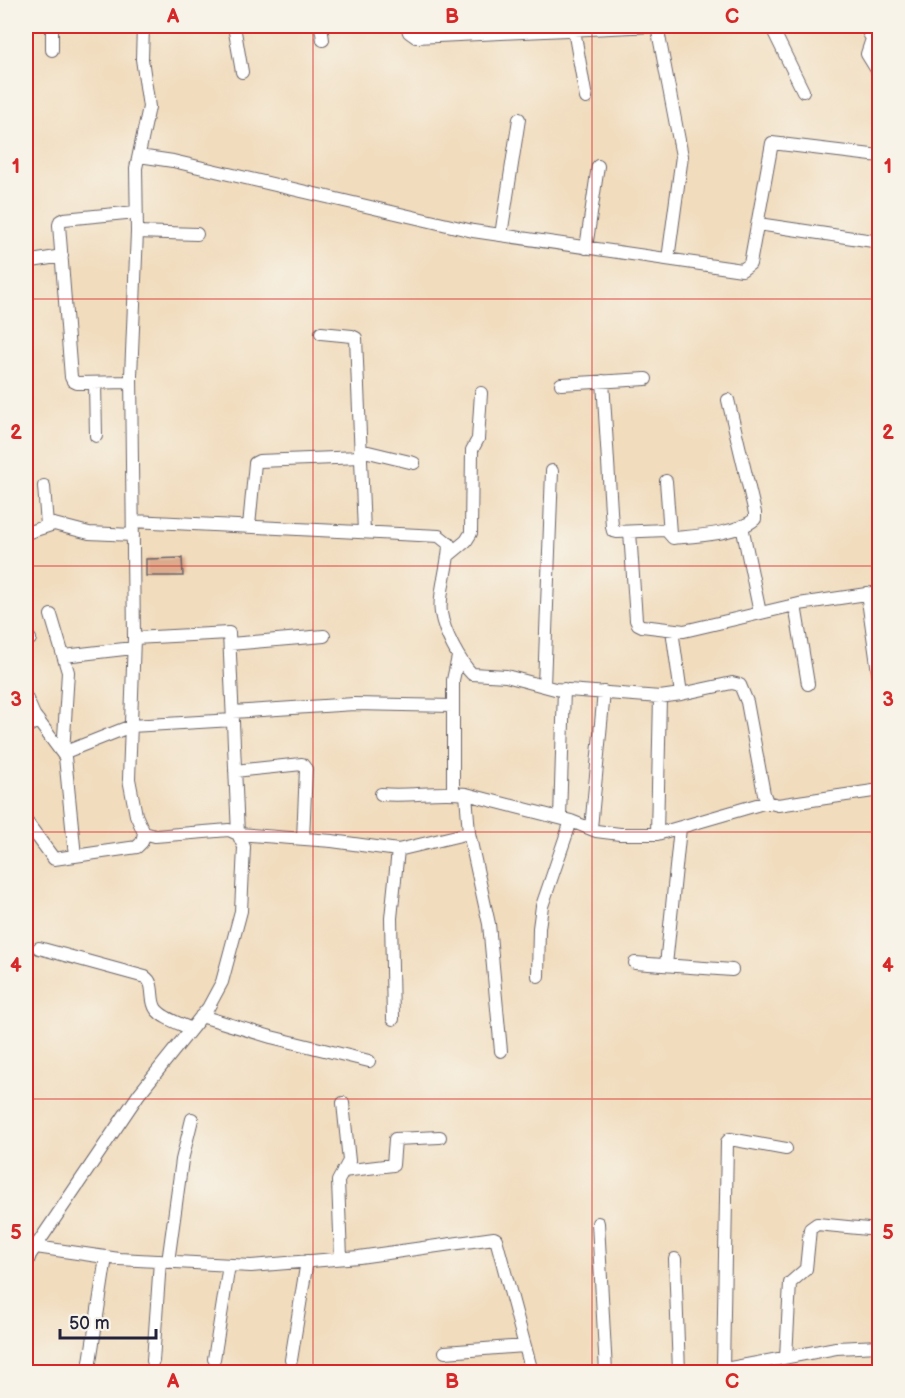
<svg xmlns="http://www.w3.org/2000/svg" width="905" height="1398" font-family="'Balsamiq Sans',sans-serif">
	<rect width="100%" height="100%" fill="#f7f3e8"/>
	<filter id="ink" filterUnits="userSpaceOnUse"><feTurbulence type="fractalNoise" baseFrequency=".0167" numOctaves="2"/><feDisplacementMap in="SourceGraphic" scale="12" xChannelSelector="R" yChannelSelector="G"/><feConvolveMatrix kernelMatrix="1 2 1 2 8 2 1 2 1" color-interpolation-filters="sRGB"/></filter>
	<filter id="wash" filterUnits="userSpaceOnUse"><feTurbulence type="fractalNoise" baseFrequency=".008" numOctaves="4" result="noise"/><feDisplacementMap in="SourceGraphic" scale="24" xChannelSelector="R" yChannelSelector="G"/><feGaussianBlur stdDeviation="1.35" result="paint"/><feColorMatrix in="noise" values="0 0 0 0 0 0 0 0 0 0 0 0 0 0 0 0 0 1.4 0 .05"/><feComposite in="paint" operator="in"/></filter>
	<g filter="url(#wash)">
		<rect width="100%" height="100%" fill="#f1dcbd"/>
		<g id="blocks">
			<path fill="#dcaa8d" d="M182 558 183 576H146V559Z"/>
		</g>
	</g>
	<g filter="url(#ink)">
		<use href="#blocks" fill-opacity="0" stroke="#6a6368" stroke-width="1.5"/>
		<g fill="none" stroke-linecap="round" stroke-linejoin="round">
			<g stroke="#6a6368" stroke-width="14">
				<path id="minor" d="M234 26 242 72
					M321 26 323 40
					M407 26 409 32 416 37 655 26
					M657 26 682 156 668 259
					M769 26 774 32 803 91
					M865 26 872 39 867 54 880 75
					M574 30 586 98
					M52 50V26
					M139 156 173 161 473 231 742 270 750 264 772 143 880 156
					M758 224 880 242
					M137 232 197 234
					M501 235 519 119
					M586 248 598 166
					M26 262 62 256
					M321 333 352 336 356 338 364 532
					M603 381 612 527 613 531 617 532 666 530 673 538C695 536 738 534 755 519V513L728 400
					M131 382 77 383 73 381 71 377 59 225 60 221 64 219 136 212
					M95 383 96 436
					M561 384 646 379
					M360 450 414 463
					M666 481 670 533
					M44 486 47 525
					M133 521 439 536 449 544C449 564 438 595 441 613 444 632 459 661 472 674L506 676 555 689 660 697 681 694 732 683 740 685 747 702 764 794 767 802
					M249 526 255 463 259 461 360 457
					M742 526 760 613
					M630 532 636 620 638 624 642 626 684 631 799 604 880 592
					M26 533 54 524 89 533 133 535
					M449 555 466 541 471 533 472 450 478 439 481 393
					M867 593 880 686
					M795 605 808 684
					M51 615 68 672 63 753 131 726 233 720
					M672 630 681 694
					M134 638 229 633 238 834 332 841 398 850 469 833
					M26 641 30 639
					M230 644 324 636
					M64 656 133 648
					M544 686 552 471
					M26 697 34 715 65 757 75 856
					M233 712 354 704 453 706
					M26 728 38 720
					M235 771 302 764 306 769 303 839
					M453 792V680L458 657
					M381 794C409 797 438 790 466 794L571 821 596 831 620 834H657L767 802 778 805 880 790
					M466 794 469 833 489 924 501 1051
					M560 818 564 689
					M26 821 54 859 137 847 142 842 144 833
					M591 828 604 692
					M657 834 660 697
					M39 948 145 977C156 984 149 999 156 1009 162 1018 181 1024 191 1029
					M635 963 732 970
					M666 965 680 828
					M538 976 539 928 542 906 571 821
					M201 1016 271 1037 369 1061
					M393 1019 391 918 398 850
					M343 1171 393 1165 395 1139 440 1137
					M598 1223 606 1372
					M36 1247 119 1259 251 1266 359 1257 494 1238 496 1239 532 1372
					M341 1258 338 1181 349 1161 343 1103
					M675 1259 679 1372
					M168 1262 182 1160 192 1119
					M26 1266 30 1255 139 1094 208 1008 222 982 241 911 244 847 238 834 229 830 155 836 144 833 136 815 129 779 134 638 131 376 137 232 136 168 149 107 142 59 143 26
					M445 1352 525 1346
					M786 1357 790 1283 806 1269 810 1229 817 1224 878 1230 879 1266
					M214 1359 229 1265
					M291 1360 307 1261
					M153 1361 160 1261
					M90 1362 106 1257
					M723 1369 727 1142 730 1139 786 1149
					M709 1372 836 1348 880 1346"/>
			</g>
			<use href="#minor" stroke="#fff" stroke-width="12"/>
		</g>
	</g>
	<path fill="none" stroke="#d62828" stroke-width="1.5" stroke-opacity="0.55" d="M313 26V1372M592 26V1372M26 299H880M26 566H880M26 832H880M26 1099H880"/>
	<rect width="905" height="1398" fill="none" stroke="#f7f3e8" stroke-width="66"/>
	<path d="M60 1329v9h96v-9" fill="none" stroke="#22223b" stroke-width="3"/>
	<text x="69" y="1329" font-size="18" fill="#22223b" stroke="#f7f3e8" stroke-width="4.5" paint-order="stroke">50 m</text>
	<rect x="33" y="33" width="839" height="1332" fill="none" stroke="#d62828" stroke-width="2"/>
	<g font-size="20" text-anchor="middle" font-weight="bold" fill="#d62828">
		<text x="173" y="23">A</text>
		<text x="452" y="23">B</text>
		<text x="732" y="23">C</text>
		<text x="16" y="173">1</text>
		<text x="888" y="173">1</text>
		<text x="16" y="439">2</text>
		<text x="888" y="439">2</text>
		<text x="16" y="706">3</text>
		<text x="888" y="706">3</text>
		<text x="16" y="972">4</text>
		<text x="888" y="972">4</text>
		<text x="16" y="1239">5</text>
		<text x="888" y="1239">5</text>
		<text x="173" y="1388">A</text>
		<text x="452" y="1388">B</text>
		<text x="732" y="1388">C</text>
	</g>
</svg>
